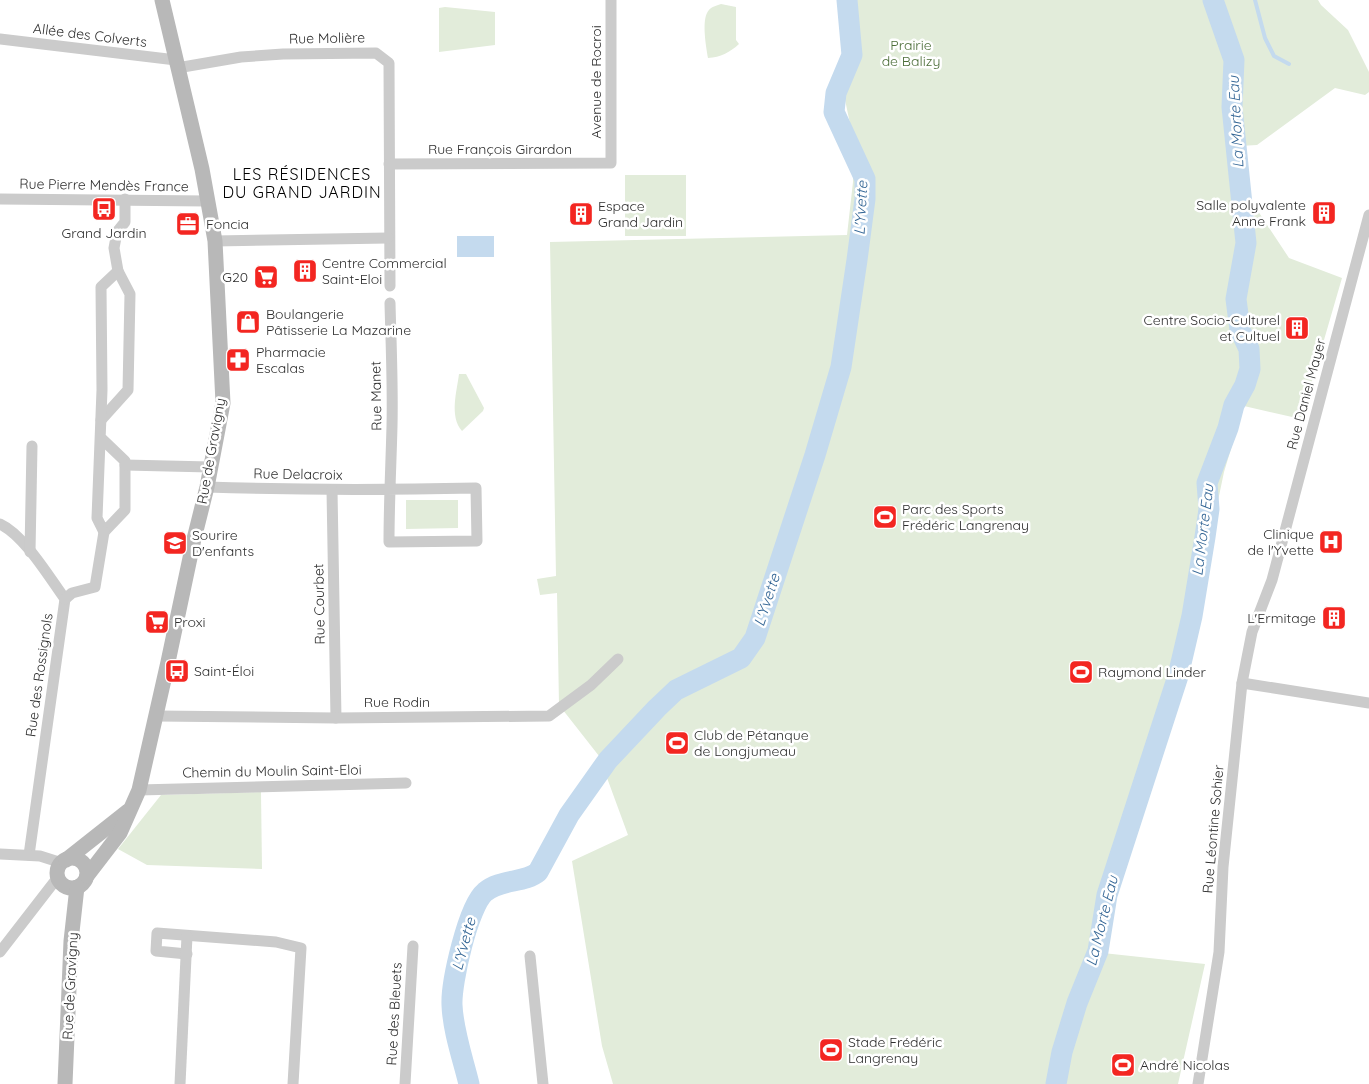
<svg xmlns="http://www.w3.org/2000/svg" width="1369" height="1084" font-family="Quicksand,sans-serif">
<rect width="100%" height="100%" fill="#fff"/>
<g fill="#e2ecda">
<polygon points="855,0 1318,0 1321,5 1348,30 1369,72 1369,92 1365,95 1335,88 1257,145 1239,146 1246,193 1289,258 1342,278 1301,419 1244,406 1224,472 1205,563 1182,679 1110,899 1103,953 1205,964 1178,1084 613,1084 602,1046 572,861 628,835 599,756 559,705 557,593 540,595 537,579 556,576 550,242 847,235 853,182 853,138 843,90 858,58"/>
<path d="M721 4 736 7V40L739 44C729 53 721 57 708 58 706 46 702 23 707 13 710 7 715 6 721 4Z"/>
<polygon points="445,7 495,12 495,45 439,52 439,8"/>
<rect x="625" y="175" width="61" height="61"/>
<path d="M459 374H466L484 408 483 411 462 431C449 416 457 391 459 374Z"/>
<polygon points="406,500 458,500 458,528 406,529"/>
<polygon points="261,792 262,869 147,865 118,849 161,795"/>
</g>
<rect fill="#c4daee" x="457" y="236" width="37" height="21"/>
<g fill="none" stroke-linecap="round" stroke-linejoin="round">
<polyline stroke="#c4daee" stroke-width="4" points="1255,0 1265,38 1274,56 1289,64"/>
<g stroke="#c4daee" stroke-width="21">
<path d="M469 1084C463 1059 453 1031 452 1005 451 983 468 906 485 892 500 879 525 883 538 872L569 815 608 760 657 708 676 690 741 658 755 638 815 455 841 367 857 260 865 199V179L834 112 836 93 852 55 847 0"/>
<polyline points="1056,1084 1062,1052 1077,1003 1098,951 1107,895 1178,676 1192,616 1205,537 1209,509 1207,483 1228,428 1234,405 1245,385 1250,369 1249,349 1240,330 1236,299 1246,243 1232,107 1234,60 1213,0"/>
</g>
<g stroke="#cbcbcb" stroke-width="11">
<polyline points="0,39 176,60"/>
<polyline points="177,68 241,57 283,54 376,53 389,63 390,286"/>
<polyline points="389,164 611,163 611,0"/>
<polyline points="0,199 207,201"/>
<polyline points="215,241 388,238"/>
<polyline points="101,420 128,390 130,294 118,271"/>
<polyline points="101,438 125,461 125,510 104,532 97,518 102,390 101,287 118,271 114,248 117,232 125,222 125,199"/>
<polyline points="125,465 210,467"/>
<path d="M207 487C296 490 386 490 476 488L477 541 389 542C389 504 391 465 392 426 393 385 391 344 390 303"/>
<polyline points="332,490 336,718"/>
<path d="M0 524C24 535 49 577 65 599L29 855"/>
<polyline points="30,552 32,446"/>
<polyline points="65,599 72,593 95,587 104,532"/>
<polyline points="1242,683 1369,703"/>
<polyline points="156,716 336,718 549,716 591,685 618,659"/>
<polyline points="139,790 406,783"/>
<polyline points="0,854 40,856 62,863"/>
<polyline points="0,952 58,877"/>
<polyline points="187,954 156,951 157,933 276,942 301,948 293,1084"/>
<polyline points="530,956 543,1084"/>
<polyline points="180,1084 187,936"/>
<polyline points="405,1084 413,946"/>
<polyline points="1198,1084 1219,952 1223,867 1242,683 1252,632 1272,580 1369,215"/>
</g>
<g stroke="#b8b8b8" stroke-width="15">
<circle cx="72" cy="873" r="15"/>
<polyline points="66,860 128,811"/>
<polyline points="87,876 120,833 139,790 168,662 194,539 207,487 223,403 215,241 202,169 162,0"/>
<polyline points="65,1084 71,941 77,887"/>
</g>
</g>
<defs>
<symbol id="bus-square" viewBox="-11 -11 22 22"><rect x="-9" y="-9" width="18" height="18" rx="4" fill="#f32621" stroke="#fff"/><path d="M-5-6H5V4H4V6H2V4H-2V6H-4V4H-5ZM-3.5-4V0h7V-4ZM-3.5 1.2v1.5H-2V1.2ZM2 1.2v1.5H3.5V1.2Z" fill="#fff"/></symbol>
<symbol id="building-square" viewBox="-11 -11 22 22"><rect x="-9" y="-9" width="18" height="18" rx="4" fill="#f32621" stroke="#fff"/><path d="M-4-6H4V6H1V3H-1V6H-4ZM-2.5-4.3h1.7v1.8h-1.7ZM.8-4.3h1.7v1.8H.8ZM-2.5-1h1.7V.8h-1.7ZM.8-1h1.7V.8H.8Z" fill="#fff"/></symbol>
<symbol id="office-square" viewBox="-11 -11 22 22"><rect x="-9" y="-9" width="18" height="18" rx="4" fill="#f32621" stroke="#fff"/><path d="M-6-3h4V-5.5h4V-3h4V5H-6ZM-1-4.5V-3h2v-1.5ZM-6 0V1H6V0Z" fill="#fff"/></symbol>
<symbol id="supermarket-square" viewBox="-11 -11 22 22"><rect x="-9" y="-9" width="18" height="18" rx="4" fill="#f32621" stroke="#fff"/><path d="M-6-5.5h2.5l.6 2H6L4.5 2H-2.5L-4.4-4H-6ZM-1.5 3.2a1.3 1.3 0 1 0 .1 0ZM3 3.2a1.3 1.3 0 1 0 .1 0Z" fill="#fff"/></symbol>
<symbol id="shop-square" viewBox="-11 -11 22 22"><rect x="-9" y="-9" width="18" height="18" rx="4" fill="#f32621" stroke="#fff"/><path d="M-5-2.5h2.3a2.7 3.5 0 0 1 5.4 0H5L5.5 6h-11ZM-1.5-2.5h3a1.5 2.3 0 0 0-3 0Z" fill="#fff"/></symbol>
<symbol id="pharmacy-square" viewBox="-11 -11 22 22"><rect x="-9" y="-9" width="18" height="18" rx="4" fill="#f32621" stroke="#fff"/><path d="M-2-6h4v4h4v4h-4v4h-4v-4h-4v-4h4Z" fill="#fff"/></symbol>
<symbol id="stadium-square" viewBox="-11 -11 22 22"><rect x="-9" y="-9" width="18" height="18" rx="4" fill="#f32621" stroke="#fff"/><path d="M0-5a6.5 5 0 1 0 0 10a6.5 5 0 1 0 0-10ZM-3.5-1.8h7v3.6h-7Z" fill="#fff"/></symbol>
<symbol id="hospital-square" viewBox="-11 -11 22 22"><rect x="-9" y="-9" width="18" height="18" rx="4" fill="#f32621" stroke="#fff"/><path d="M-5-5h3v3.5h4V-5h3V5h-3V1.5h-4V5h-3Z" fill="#fff"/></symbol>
<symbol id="school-square" viewBox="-11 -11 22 22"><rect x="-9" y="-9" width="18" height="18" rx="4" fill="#f32621" stroke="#fff"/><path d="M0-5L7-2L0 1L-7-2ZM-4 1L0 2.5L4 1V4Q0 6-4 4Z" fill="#fff"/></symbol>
</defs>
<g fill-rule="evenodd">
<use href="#bus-square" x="90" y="195" width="28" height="28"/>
<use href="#building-square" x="1310" y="199" width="28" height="28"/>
<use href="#building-square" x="567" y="200" width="28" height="28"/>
<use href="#office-square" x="174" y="210" width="28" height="28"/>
<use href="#building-square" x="291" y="257" width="28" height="28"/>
<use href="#supermarket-square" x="252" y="263" width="28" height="28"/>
<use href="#shop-square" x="234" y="308" width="28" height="28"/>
<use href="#building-square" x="1283" y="314" width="28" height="28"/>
<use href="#pharmacy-square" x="224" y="346" width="28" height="28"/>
<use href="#stadium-square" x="871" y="503" width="28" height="28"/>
<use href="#hospital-square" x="1317" y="528" width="28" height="28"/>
<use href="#school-square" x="161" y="529" width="28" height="28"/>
<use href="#building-square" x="1320" y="604" width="28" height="28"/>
<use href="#supermarket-square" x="143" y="608" width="28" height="28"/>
<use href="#bus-square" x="163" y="657" width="28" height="28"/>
<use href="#stadium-square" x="1067" y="658" width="28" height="28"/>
<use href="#stadium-square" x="663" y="729" width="28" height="28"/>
<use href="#stadium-square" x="817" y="1036" width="28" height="28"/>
<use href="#stadium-square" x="1109" y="1051" width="28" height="28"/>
</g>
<g text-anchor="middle" stroke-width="5" stroke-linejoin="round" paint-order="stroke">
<g font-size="14" fill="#2e2e2e" stroke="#fff">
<text transform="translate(90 35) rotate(7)" y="5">Allée des Colverts</text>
<text transform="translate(327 38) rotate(-1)" y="5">Rue Molière</text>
<text transform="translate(596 82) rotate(-90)" y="5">Avenue de Rocroi</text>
<text x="500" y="154">Rue François Girardon</text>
<text transform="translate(104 185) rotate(1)" y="5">Rue Pierre Mendès France</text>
<text transform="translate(1306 394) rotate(-75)" y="5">Rue Daniel Mayer</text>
<text transform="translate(376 396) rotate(-91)" y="5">Rue Manet</text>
<text transform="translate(211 451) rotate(-80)" y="5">Rue de Gravigny</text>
<text transform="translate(298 474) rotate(1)" y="5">Rue Delacroix</text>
<text transform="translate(319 604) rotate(-91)" y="5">Rue Courbet</text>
<text transform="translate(39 675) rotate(-82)" y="5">Rue des Rossignols</text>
<text x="397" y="707">Rue Rodin</text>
<text transform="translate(272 771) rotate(-1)" y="5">Chemin du Moulin Saint-Eloi</text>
<text transform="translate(1213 829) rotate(-85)" y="5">Rue Léontine Sohier</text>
<text transform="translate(70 986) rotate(-87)" y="5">Rue de Gravigny</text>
<text transform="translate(394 1014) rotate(-87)" y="5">Rue des Bleuets</text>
</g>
<g font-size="14" fill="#4b6d38" stroke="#fff">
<text x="911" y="50">Prairie<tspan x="911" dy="16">de Balizy</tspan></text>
</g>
<g font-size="14" fill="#2e2e2e" stroke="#fff" text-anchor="start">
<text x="1306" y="210" text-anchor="end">Salle polyvalente<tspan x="1306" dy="16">Anne Frank</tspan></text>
<text x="598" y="211">Espace<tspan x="598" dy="16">Grand Jardin</tspan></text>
<text x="206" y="229">Foncia</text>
<text x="104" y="238" text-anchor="middle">Grand Jardin</text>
<text x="322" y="268">Centre Commercial<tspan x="322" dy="16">Saint-Eloi</tspan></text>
<text x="248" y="282" text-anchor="end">G20</text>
<text x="266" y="319">Boulangerie<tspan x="266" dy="16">Pâtisserie La Mazarine</tspan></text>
<text x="1280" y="325" text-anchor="end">Centre Socio-Culturel<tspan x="1280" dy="16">et Cultuel</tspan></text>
<text x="256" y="357">Pharmacie<tspan x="256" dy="16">Escalas</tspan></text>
<text x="902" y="514">Parc des Sports<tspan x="902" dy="16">Frédéric Langrenay</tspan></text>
<text x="1314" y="539" text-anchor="end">Clinique<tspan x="1314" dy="16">de l'Yvette</tspan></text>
<text x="192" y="540">Sourire<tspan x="192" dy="16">D'enfants</tspan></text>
<text x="1316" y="623" text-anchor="end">L'Ermitage</text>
<text x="174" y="627">Proxi</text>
<text x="194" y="676">Saint-Éloi</text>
<text x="1098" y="677">Raymond Linder</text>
<text x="694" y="740">Club de Pétanque<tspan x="694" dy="16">de Longjumeau</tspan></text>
<text x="848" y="1047">Stade Frédéric<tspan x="848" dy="16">Langrenay</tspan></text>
<text x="1140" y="1070">André Nicolas</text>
</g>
<g font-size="15" font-style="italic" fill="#356796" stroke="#fff">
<text transform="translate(1236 122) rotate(-93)" y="5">La Morte Eau</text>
<text transform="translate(861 208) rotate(-87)" y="5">L'Yvette</text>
<text transform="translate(1203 530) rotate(-83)" y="5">La Morte Eau</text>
<text transform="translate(767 600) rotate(-72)" y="5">L'Yvette</text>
<text transform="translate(1102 921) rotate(-76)" y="5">La Morte Eau</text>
<text transform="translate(464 944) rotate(-75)" y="5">L'Yvette</text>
</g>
<g font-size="16" letter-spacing="1" fill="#000" stroke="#fff">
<text x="302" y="180">LES RÉSIDENCES<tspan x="302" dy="18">DU GRAND JARDIN</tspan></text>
</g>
</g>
</svg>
